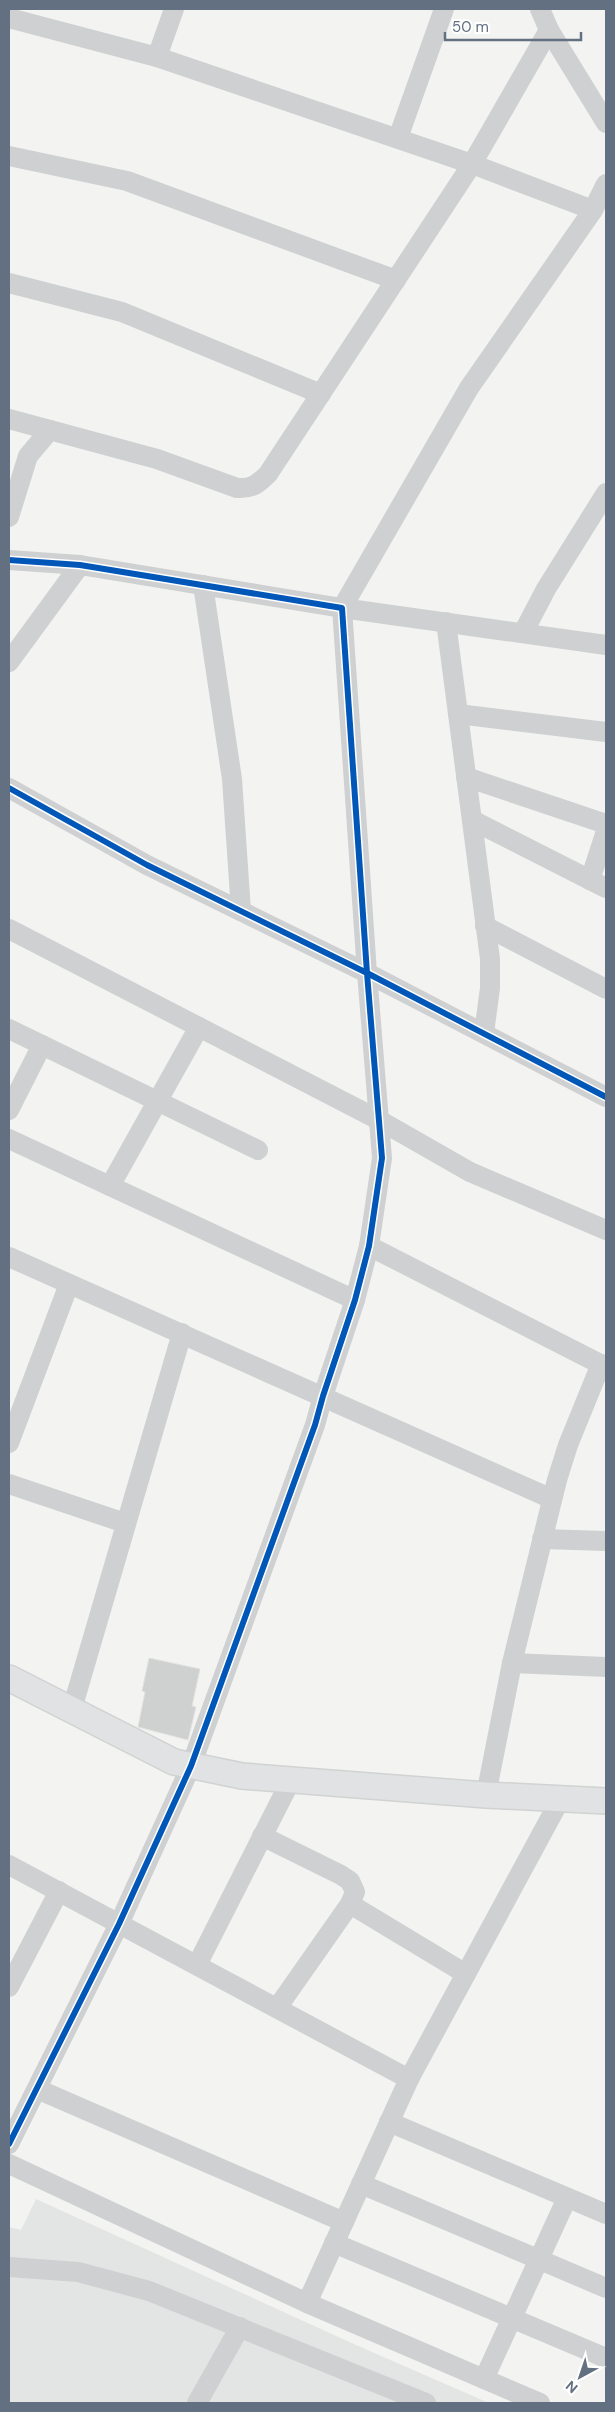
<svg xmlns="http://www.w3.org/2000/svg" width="615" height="2412" font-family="'DM Sans',sans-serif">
<rect width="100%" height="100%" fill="#f3f4f1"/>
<polygon fill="#e3e5e4" points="36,2199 356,2345 489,2403 9,2403 9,2227 21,2230"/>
<polygon fill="#cfd0d0" stroke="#e2e3e1" points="149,1658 200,1669 192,1706 196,1707 188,1740 138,1727 145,1692 142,1691"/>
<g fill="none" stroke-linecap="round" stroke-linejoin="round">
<defs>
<polyline id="major" points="9,1678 174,1762 242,1776 486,1795 606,1801"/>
</defs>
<use href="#major" stroke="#d1d2d2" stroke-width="28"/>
<g stroke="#cfd0d1" stroke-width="20">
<polyline points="174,9 157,57 472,164 593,210"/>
<polyline points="540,9 549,30 606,123"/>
<polyline points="9,18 157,57"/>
<polyline points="398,138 444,9"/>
<polyline points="9,156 127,181 396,280"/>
<polyline points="606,184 593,210 469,388 342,608 606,645"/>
<polyline points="9,283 122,312 321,394"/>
<path d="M9 419 157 459 237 488C252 489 258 484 268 474L472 164 549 30"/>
<polyline points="9,517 28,456 50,430"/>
<polyline points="9,560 80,565 342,608 367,973 606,1097"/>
<polyline points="203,585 232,779 241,911"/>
<polyline points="446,622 490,959 490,988 484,1033"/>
<polyline points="523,633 546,589 606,493"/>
<polyline points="9,662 80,565"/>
<polyline points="458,714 606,732"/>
<polyline points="466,777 606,824"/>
<polyline points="9,788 147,865 367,973 382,1158 369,1246 355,1300 323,1396 315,1425 191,1766 119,1924 9,2144"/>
<polyline points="472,820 606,888"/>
<polyline points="590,880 606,831"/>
<polyline points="485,926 606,989"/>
<polyline points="9,929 379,1120 470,1172 606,1230"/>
<polyline points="9,1029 258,1150"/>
<polyline points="9,1110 42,1045"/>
<polyline points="9,1139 355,1300"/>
<polyline points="110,1186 199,1027"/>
<polyline points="369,1246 606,1367"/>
<polyline points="9,1257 552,1499"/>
<polyline points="9,1443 69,1284"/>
<polyline points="9,1484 125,1523"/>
<polyline points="542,1539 606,1541"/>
<polyline points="512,1663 606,1667"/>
<polyline points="72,1709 182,1333"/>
<polyline points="486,1795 512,1663 557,1480 568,1445 601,1364"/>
<polyline points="262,1836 341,1875 350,1881 355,1892 350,1904 277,2008"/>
<polyline points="9,1865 409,2079"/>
<polyline points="350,1904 466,1974"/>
<polyline points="197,1965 291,1780"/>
<polyline points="9,1987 59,1891"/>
<polyline points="37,2089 344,2222"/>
<polyline points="389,2122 606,2214"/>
<polyline points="9,2164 307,2303 540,2403"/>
<polyline points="361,2184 606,2288"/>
<polyline points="334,2243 606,2358"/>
<polyline points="9,2267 78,2272 149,2291 426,2403"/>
<polyline points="307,2303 409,2079 560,1800"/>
<polyline points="484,2379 567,2198"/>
<polyline points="197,2403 240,2327"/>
</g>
<use href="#major" stroke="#e1e2e3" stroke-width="25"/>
<defs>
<g id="cycleway">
<polyline points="9,560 80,565 342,608 367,973 606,1097"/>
<polyline points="9,788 147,865 367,973 382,1158 369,1246 355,1300 323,1396 315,1425 191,1766 119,1924 9,2144"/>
</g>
</defs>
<use href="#cycleway" stroke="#fff" stroke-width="9"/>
<use href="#cycleway" stroke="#0057b8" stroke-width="6"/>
</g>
<rect width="615" height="2412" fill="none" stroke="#637082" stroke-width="20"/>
<g transform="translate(580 2377) rotate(220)" stroke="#ffffff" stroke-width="4" paint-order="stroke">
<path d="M0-4L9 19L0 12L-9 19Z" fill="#637082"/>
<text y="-8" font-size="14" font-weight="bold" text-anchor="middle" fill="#637082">N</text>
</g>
<path d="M445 32v8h136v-8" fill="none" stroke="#637082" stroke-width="2.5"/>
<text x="452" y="32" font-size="15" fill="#637082" stroke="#ffffff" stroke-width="4" paint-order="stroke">50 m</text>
</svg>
